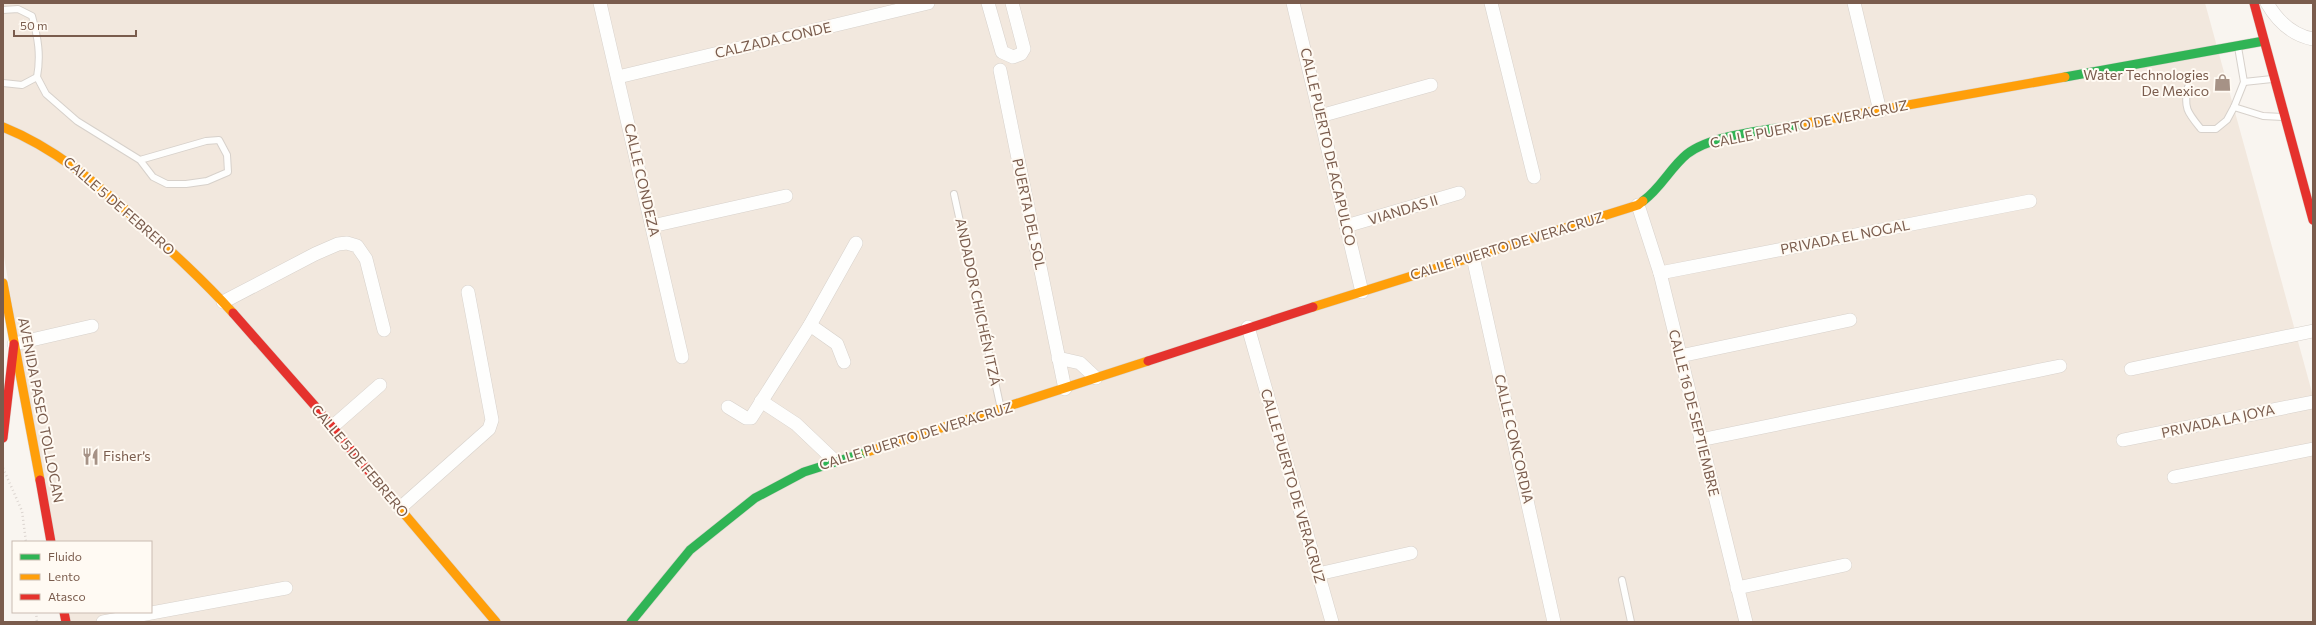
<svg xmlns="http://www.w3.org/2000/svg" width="2316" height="625" font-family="Commissioner,sans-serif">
<rect width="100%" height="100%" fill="#f9f5f0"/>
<polygon fill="#f2e8de" points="3,3 2205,3 2313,396 2313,622 67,622 65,612 151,612 151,542 53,542 3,251"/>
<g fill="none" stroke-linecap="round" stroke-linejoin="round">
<defs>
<g id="lane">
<path d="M3 10 18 9 32 16C38 38 41 55 37 77L22 85 3 83"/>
<polyline points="37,77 46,94 77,121 140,160 153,177 167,184 186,184 207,181 228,172 227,155 219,140 206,141 140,160"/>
<polyline points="2244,82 2272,79"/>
<path d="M2188 87C2183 108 2188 113 2201 129H2216L2227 120 2234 107 2244 82 2238 47"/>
<polyline points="2234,107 2263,116 2283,117"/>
<polyline points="954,194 1001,409"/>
<polyline points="1622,580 1631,622"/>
</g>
<g id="street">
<polyline points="600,3 682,357"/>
<polyline points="988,3 1002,52 1013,57 1021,54 1024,49 1012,3"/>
<polyline points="1293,3 1362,292"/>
<polyline points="1491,3 1534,177"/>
<polyline points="1854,3 1880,111"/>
<path d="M2267 3C2278 22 2292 35 2313 39"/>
<polyline points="1000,70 1065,389"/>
<polyline points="618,77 928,3"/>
<polyline points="1320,116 1431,85"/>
<polyline points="1638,205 1660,273 1746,622"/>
<polyline points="652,226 786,196"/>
<polyline points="1346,226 1459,193"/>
<polyline points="1473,257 1554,622"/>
<polyline points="1660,273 2030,201"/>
<polyline points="223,302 315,254 338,244 347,243 357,246 366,259 384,330"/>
<polyline points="810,325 837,344 844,362"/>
<polyline points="1248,327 1332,622"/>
<polyline points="14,344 92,326"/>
<polyline points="1680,356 1850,320"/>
<polyline points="1058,358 1080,363 1096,378"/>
<polyline points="2131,369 2313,331"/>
<polyline points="761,401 796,424 835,461"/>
<polyline points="728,407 746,418 751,418 810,325 856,243"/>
<polyline points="332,427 380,385"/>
<polyline points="1700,440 2060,366"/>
<polyline points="2123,440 2313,402"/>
<polyline points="2174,477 2313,449"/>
<polyline points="400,508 489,429 492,420 468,292"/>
<polyline points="1318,574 1411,553"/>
<polyline points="1737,588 1845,565"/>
<polyline points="103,622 286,588"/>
</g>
<g id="fast">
<polyline points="2065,77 2264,41"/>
<path d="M1643 201C1661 188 1670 168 1687 154 1714 133 1773 130 1807 123"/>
<polyline points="631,622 690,550 755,498 804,472 867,452"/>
</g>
<g id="slow">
<polyline points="1807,123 2065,77"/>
<path d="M3 127C55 148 96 183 137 220 170 250 203 280 233 313"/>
<polyline points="3,283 40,480"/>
<polyline points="1313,307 1638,205 1643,201"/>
<polyline points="867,452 1148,361"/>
<polyline points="390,497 496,622"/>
</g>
<g id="jam">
<polyline points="2254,3 2313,220"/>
<polyline points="233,313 315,406 390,497"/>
<polyline points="1148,361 1313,307"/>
<polyline points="3,438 14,344"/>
<polyline points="40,480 51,542"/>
<polyline points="64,612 66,622"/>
</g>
</defs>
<use href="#lane" stroke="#d7d1cb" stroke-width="8"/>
<use href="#street" stroke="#d7d1cb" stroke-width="14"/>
<use href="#fast" stroke="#d9d2cb" stroke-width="10"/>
<use href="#slow" stroke="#d9d2cb" stroke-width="10"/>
<use href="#jam" stroke="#d9d2cb" stroke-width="10"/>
<g stroke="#dcd5d0" stroke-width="2.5" stroke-dasharray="1 3" stroke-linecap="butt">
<polyline points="3,468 22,511 26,542"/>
<polyline points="36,612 37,622"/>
</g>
<use href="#lane" stroke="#fefefd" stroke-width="6"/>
<use href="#street" stroke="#fefefd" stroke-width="13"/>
<use href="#fast" stroke="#30b455" stroke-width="9"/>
<use href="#slow" stroke="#ff9f0a" stroke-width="9"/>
<use href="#jam" stroke="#e5322d" stroke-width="9"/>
</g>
<defs>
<symbol id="shop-bare" viewBox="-9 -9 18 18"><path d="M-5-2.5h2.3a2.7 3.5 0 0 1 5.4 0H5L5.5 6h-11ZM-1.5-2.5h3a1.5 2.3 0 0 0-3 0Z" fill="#a69286" stroke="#fffaf3" stroke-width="2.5" paint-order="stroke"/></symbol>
<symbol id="restaurant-bare" viewBox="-9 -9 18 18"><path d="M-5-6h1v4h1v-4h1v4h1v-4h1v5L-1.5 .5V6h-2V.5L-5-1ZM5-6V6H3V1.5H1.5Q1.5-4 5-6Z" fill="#a69286" stroke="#fffaf3" stroke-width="2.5" paint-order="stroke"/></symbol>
</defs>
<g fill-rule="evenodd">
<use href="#shop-bare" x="2210" y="70" width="25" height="25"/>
<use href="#restaurant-bare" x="78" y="444" width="25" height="25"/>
</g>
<g text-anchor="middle" stroke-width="4" stroke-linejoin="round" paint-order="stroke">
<g font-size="14" fill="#7a5c4d" stroke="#fffaf3">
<text transform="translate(773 40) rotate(-13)" y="5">CALZADA CONDE</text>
<text transform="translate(1809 124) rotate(-11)" y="5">CALLE PUERTO DE VERACRUZ</text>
<text transform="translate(1328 147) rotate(77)" y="5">CALLE PUERTO DE ACAPULCO</text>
<text transform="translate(642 180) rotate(77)" y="5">CALLE CONDEZA</text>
<text transform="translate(119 206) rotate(41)" y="5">CALLE 5 DE FEBRERO</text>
<text transform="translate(1403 210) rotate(-17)" y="5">VIANDAS II</text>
<text transform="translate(1029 214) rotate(78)" y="5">PUERTA DEL SOL</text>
<text transform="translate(1845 237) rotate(-11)" y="5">PRIVADA EL NOGAL</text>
<text transform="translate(1507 246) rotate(-17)" y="5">CALLE PUERTO DE VERACRUZ</text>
<text transform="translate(978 302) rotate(78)" y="5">ANDADOR CHICHÉN ITZÁ</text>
<text transform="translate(41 410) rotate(79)" y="5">AVENIDA PASEO TOLLOCAN</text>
<text transform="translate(1694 413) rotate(76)" y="5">CALLE 16 DE SEPTIEMBRE</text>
<text transform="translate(2218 421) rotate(-12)" y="5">PRIVADA LA JOYA</text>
<text transform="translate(916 436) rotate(-17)" y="5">CALLE PUERTO DE VERACRUZ</text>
<text transform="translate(1514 439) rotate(77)" y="5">CALLE CONCORDIA</text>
<text transform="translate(360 461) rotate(50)" y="5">CALLE 5 DE FEBRERO</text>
<text transform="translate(1293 486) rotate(74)" y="5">CALLE PUERTO DE VERACRUZ</text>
</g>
<g font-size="14" fill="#7a5c4d" stroke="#fffaf3" text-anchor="end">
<text x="2209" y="80">Water Technologies<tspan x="2209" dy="16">De Mexico</tspan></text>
<text x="103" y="461" text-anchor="start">Fisher’s</text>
</g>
</g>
<rect width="2316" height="625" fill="none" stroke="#7a5c4d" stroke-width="8"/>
<rect x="12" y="541" width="140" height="72" fill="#fffaf3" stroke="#cabbb1"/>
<rect x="20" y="554" width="20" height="6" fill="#30b455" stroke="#cabbb1"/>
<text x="48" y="561" font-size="12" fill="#7a5c4d">Fluido</text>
<rect x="20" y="574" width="20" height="6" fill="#ff9f0a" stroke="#cabbb1"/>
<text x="48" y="581" font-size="12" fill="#7a5c4d">Lento</text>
<rect x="20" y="594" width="20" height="6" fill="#e5322d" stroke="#cabbb1"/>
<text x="48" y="601" font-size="12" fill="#7a5c4d">Atasco</text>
<path d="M14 30v6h122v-6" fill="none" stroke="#7a5c4d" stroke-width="2"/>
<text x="20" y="30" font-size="12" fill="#7a5c4d" stroke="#fffaf3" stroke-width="3" paint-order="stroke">50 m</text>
</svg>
